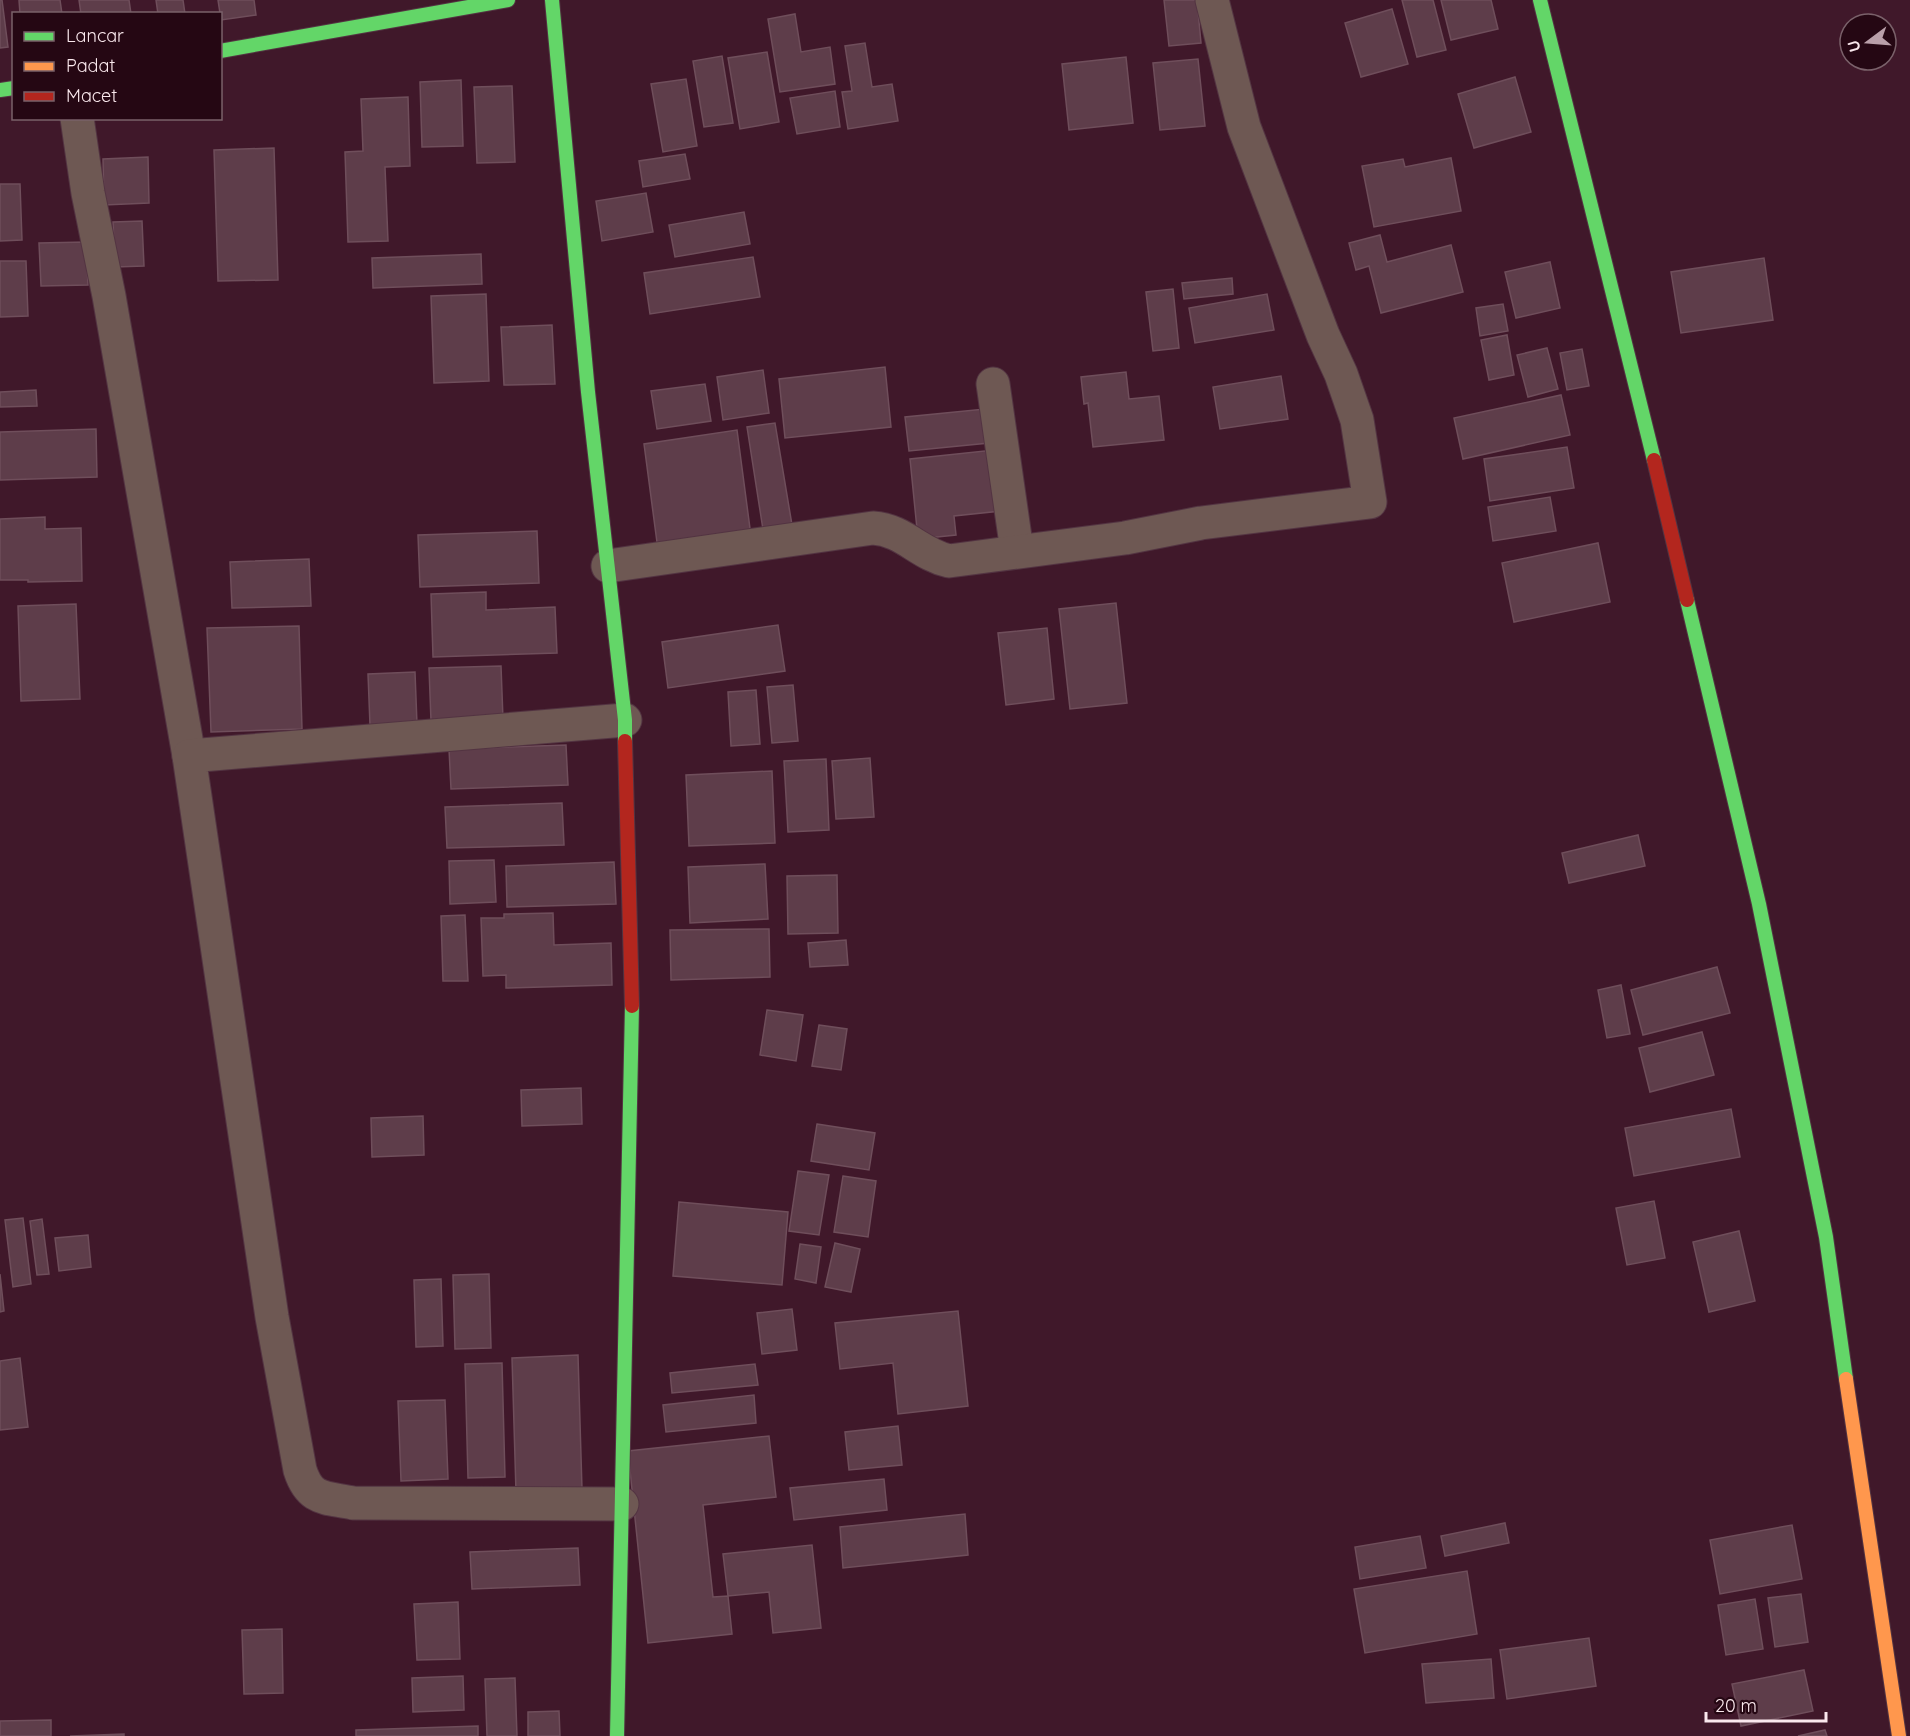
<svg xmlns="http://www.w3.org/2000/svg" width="1910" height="1736" font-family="Quicksand,sans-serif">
<rect width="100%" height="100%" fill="#40182a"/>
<g fill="#5e3d4a" stroke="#6f4e5b" stroke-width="1.5">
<polygon points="0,0 2,0 8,47 0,48"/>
<polygon points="19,0 60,0 62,14 20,14"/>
<polygon points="79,0 129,0 131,14 81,14"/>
<polygon points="156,0 183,0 185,14 158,14"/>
<polygon points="218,0 254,0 256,15 221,20"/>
<polygon points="1164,0 1197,0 1201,43 1169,46"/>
<polygon points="1402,0 1433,0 1446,50 1417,57"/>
<polygon points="1441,0 1491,0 1498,29 1451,40"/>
<polygon points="1392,9 1408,64 1361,77 1345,23"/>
<polygon points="795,14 801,52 830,47 835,84 780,92 768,19"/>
<polygon points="865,43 872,87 892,84 898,121 848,129 842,92 852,91 845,46"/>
<polygon points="767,52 779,122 740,129 728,58"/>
<polygon points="722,56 733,123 704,127 693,61"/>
<polygon points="1126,57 1133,123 1069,130 1062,64"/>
<polygon points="1198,59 1205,126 1160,130 1153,63"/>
<polygon points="1515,77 1531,132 1474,148 1458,94"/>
<polygon points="686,79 697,146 663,152 651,84"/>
<polygon points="461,80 463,146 422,147 420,82"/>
<polygon points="512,86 515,162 477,163 474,87"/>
<polygon points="835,91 840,127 797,134 790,98"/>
<polygon points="408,97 410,166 385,167 388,241 348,242 345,152 363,151 361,99"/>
<polygon points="274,148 278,280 218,281 214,150"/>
<polygon points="685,154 690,179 643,187 639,161"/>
<polygon points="148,157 149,203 104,205 103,159"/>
<polygon points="1451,158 1461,211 1374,227 1362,166 1403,159 1405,167"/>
<polygon points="0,184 20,184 22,240 0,241"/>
<polygon points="646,193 653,232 602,241 596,201"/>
<polygon points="744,212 750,244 675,257 669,225"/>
<polygon points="142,221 144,266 115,267 113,222"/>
<polygon points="1380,235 1387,262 1451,245 1463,292 1381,313 1369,266 1356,270 1349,243"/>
<polygon points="86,242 88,285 41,286 39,243"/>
<polygon points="481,254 482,284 373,288 372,258"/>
<polygon points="753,257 760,297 650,314 644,273"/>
<polygon points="1764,258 1773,320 1681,333 1671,272"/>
<polygon points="0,261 26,261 28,316 0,317"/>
<polygon points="1550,262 1560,308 1516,318 1505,272"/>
<polygon points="1232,278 1233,294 1184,299 1182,283"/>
<polygon points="1173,289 1179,348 1153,351 1146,292"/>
<polygon points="486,294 489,381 434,383 431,296"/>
<polygon points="1267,294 1274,330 1195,343 1189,308"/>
<polygon points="1503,304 1508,331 1480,336 1476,308"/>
<polygon points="552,325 555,384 504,385 501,327"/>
<polygon points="1507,335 1514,375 1489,380 1481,340"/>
<polygon points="1547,348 1558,389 1528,397 1517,355"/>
<polygon points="1582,349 1589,386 1567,390 1560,353"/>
<polygon points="885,367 891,427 785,438 779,379"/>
<polygon points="763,370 769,413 723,420 717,377"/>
<polygon points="1126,372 1129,399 1159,396 1164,440 1093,447 1088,403 1084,404 1081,377"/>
<polygon points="1281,376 1288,419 1220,429 1213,387"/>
<polygon points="705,384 711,421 657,429 651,391"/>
<polygon points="36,390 37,406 0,407 0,392"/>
<polygon points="1561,395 1570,435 1463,459 1454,418"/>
<polygon points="985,409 989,443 909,451 905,417"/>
<polygon points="775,423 793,531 764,536 747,427"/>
<polygon points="96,429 97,477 0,480 0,432"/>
<polygon points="737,430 751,536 658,550 644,444"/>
<polygon points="1567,447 1574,488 1490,501 1484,459"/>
<polygon points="994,450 1001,511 954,516 956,535 918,539 910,459"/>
<polygon points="1550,497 1556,531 1493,541 1488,507"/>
<polygon points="45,517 45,529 81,528 82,581 28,582 28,580 0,580 0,519"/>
<polygon points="537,531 539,583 420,587 418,535"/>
<polygon points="1598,543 1610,602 1514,622 1502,563"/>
<polygon points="309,559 311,606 232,608 230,562"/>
<polygon points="486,592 486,610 555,607 557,653 433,657 431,594"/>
<polygon points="1116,603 1127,703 1070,709 1059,609"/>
<polygon points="76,604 80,699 21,701 18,606"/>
<polygon points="778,625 785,671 668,688 662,642"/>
<polygon points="299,626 302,729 211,732 207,628"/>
<polygon points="1047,628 1054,699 1006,705 998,633"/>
<polygon points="501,666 503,719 431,721 429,668"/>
<polygon points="415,672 417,724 370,725 368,674"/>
<polygon points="793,685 798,741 772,743 767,687"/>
<polygon points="756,690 760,744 731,746 728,692"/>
<polygon points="566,745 568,785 451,789 449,749"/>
<polygon points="870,758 874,817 836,819 832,761"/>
<polygon points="826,759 829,830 788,832 784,761"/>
<polygon points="772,771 775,843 689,846 686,775"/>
<polygon points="562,803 564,845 447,848 445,807"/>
<polygon points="1638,835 1645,866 1569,883 1562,853"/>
<polygon points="494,860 496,902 450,904 449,861"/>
<polygon points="614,862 616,904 507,907 506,866"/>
<polygon points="765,864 768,919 690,923 688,867"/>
<polygon points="837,875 838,933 788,934 787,876"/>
<polygon points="553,913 554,945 611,943 612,985 506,988 506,975 483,976 481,918 504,918 504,914"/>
<polygon points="465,915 468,981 443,981 441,916"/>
<polygon points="769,929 770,977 671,980 670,930"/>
<polygon points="846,940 848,965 810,967 808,943"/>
<polygon points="1717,967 1730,1013 1643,1035 1631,990"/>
<polygon points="1621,985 1630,1034 1607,1038 1598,990"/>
<polygon points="767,1010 803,1015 796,1061 760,1055"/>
<polygon points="819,1025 847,1029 841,1070 812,1066"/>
<polygon points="1702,1032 1714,1075 1650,1092 1639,1048"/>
<polygon points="581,1088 582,1124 522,1126 521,1090"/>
<polygon points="1731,1109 1740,1157 1634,1176 1625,1128"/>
<polygon points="423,1116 424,1155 372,1157 371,1118"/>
<polygon points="817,1124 875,1133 869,1170 811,1161"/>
<polygon points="798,1171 829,1175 819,1235 789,1231"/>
<polygon points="843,1176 876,1181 868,1237 834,1232"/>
<polygon points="1654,1201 1665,1258 1627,1265 1616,1208"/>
<polygon points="679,1202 788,1212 782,1285 673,1276"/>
<polygon points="23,1218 31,1284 13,1287 5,1220"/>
<polygon points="42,1219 49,1274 37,1275 30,1221"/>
<polygon points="1739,1231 1755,1301 1709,1312 1693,1242"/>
<polygon points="88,1235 91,1267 59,1271 55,1238"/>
<polygon points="835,1243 860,1249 851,1292 825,1287"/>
<polygon points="800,1244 821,1247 816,1283 795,1279"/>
<polygon points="0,1274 4,1311 0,1312"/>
<polygon points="489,1274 491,1348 455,1349 453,1275"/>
<polygon points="441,1279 443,1346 416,1347 414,1280"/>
<polygon points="792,1309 797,1350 762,1354 757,1313"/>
<polygon points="958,1311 968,1406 898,1414 893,1363 840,1369 835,1323"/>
<polygon points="578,1355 582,1489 516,1492 512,1358"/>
<polygon points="20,1358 28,1427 0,1430 0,1361"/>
<polygon points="502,1363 505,1477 468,1478 465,1364"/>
<polygon points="755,1364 758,1385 672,1393 670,1373"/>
<polygon points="754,1395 756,1423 666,1432 663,1405"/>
<polygon points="445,1400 448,1479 401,1481 398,1401"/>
<polygon points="898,1426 902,1465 849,1470 845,1432"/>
<polygon points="769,1436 776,1497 703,1505 713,1597 728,1596 732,1634 648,1643 628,1451"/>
<polygon points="884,1479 887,1510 794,1520 790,1488"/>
<polygon points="965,1514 968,1555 843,1568 840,1527"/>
<polygon points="1505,1523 1509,1543 1445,1556 1441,1536"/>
<polygon points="1792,1525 1802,1579 1720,1594 1710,1540"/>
<polygon points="1420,1536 1426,1568 1360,1579 1355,1547"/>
<polygon points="812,1545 821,1628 773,1633 769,1592 728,1596 723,1554"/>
<polygon points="578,1548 580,1585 472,1589 470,1552"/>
<polygon points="1467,1571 1477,1634 1365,1653 1354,1589"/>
<polygon points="1801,1594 1808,1642 1775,1647 1768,1598"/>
<polygon points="1755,1599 1763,1649 1726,1655 1718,1605"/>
<polygon points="458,1602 460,1659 417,1660 414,1604"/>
<polygon points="282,1629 283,1693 244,1694 242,1630"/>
<polygon points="1589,1638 1596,1686 1507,1699 1500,1650"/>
<polygon points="1491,1659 1494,1698 1426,1703 1422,1664"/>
<polygon points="1804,1670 1813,1711 1741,1726 1732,1684"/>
<polygon points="463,1676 464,1710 413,1712 412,1678"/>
<polygon points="515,1678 517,1736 487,1736 485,1679"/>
<polygon points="559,1711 560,1736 528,1736 528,1712"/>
<polygon points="51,1720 51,1736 0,1736 0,1721"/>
<polygon points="478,1726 478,1736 356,1736 356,1730"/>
<polygon points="1825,1730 1827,1736 1798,1736"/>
<polygon points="124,1734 124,1736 70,1736"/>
</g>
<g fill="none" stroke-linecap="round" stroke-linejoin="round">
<defs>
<g id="street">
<polyline points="77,118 88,193 109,296 189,756"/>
<polyline points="993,384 1017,551"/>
<path d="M608 566 873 528C904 530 919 554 949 561L1125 538 1201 523 1370 502 1357 420 1341 374 1323 335 1244 127 1212 0"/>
<path d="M622 1504 353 1503C325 1497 310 1501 300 1470L272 1317 189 756 625 720"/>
</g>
<g id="fast">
<polyline points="552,0 588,392 625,720 625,741"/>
<polyline points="1540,0 1654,460"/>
<polyline points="220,51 508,0"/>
<polyline points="0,90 14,88"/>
<polyline points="1687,600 1759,904 1826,1237 1846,1379"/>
<polyline points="617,1736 632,1006"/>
</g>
<polyline id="slow" points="1846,1379 1899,1736"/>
<g id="jam">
<polyline points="1654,460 1687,600"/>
<polyline points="625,741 632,1006"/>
</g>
</defs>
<use href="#street" stroke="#533442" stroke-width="35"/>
<use href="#fast" stroke="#533442" stroke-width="16"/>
<use href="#slow" stroke="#533442" stroke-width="16"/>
<use href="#jam" stroke="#533442" stroke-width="16"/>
<use href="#street" stroke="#6e5853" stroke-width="33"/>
<use href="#fast" stroke="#63d668" stroke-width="14"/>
<use href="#slow" stroke="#ff974d" stroke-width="14"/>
<use href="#jam" stroke="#b3261e" stroke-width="14"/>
</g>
<rect x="12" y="12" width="210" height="108" fill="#250713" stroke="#7a616a" stroke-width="1.5"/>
<rect x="24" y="32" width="30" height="9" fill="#63d668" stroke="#7a616a" stroke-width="1.5"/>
<text x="66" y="42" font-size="18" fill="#fae8ed">Lancar</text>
<rect x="24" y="62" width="30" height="9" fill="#ff974d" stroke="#7a616a" stroke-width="1.5"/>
<text x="66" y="72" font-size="18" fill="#fae8ed">Padat</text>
<rect x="24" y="92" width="30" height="9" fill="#b3261e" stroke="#7a616a" stroke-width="1.5"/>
<text x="66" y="102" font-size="18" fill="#fae8ed">Macet</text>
<g transform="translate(1868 42) rotate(254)"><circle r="28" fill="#250713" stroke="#7a616a" stroke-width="1.5"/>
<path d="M0-4.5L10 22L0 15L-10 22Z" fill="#b99fa9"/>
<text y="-9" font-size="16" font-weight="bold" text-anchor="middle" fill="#fae8ed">U</text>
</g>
<path d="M1706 1712v9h120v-9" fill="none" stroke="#fae8ed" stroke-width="3"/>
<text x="1715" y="1712" font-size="18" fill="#fae8ed" stroke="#250713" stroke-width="4.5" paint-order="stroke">20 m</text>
</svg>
